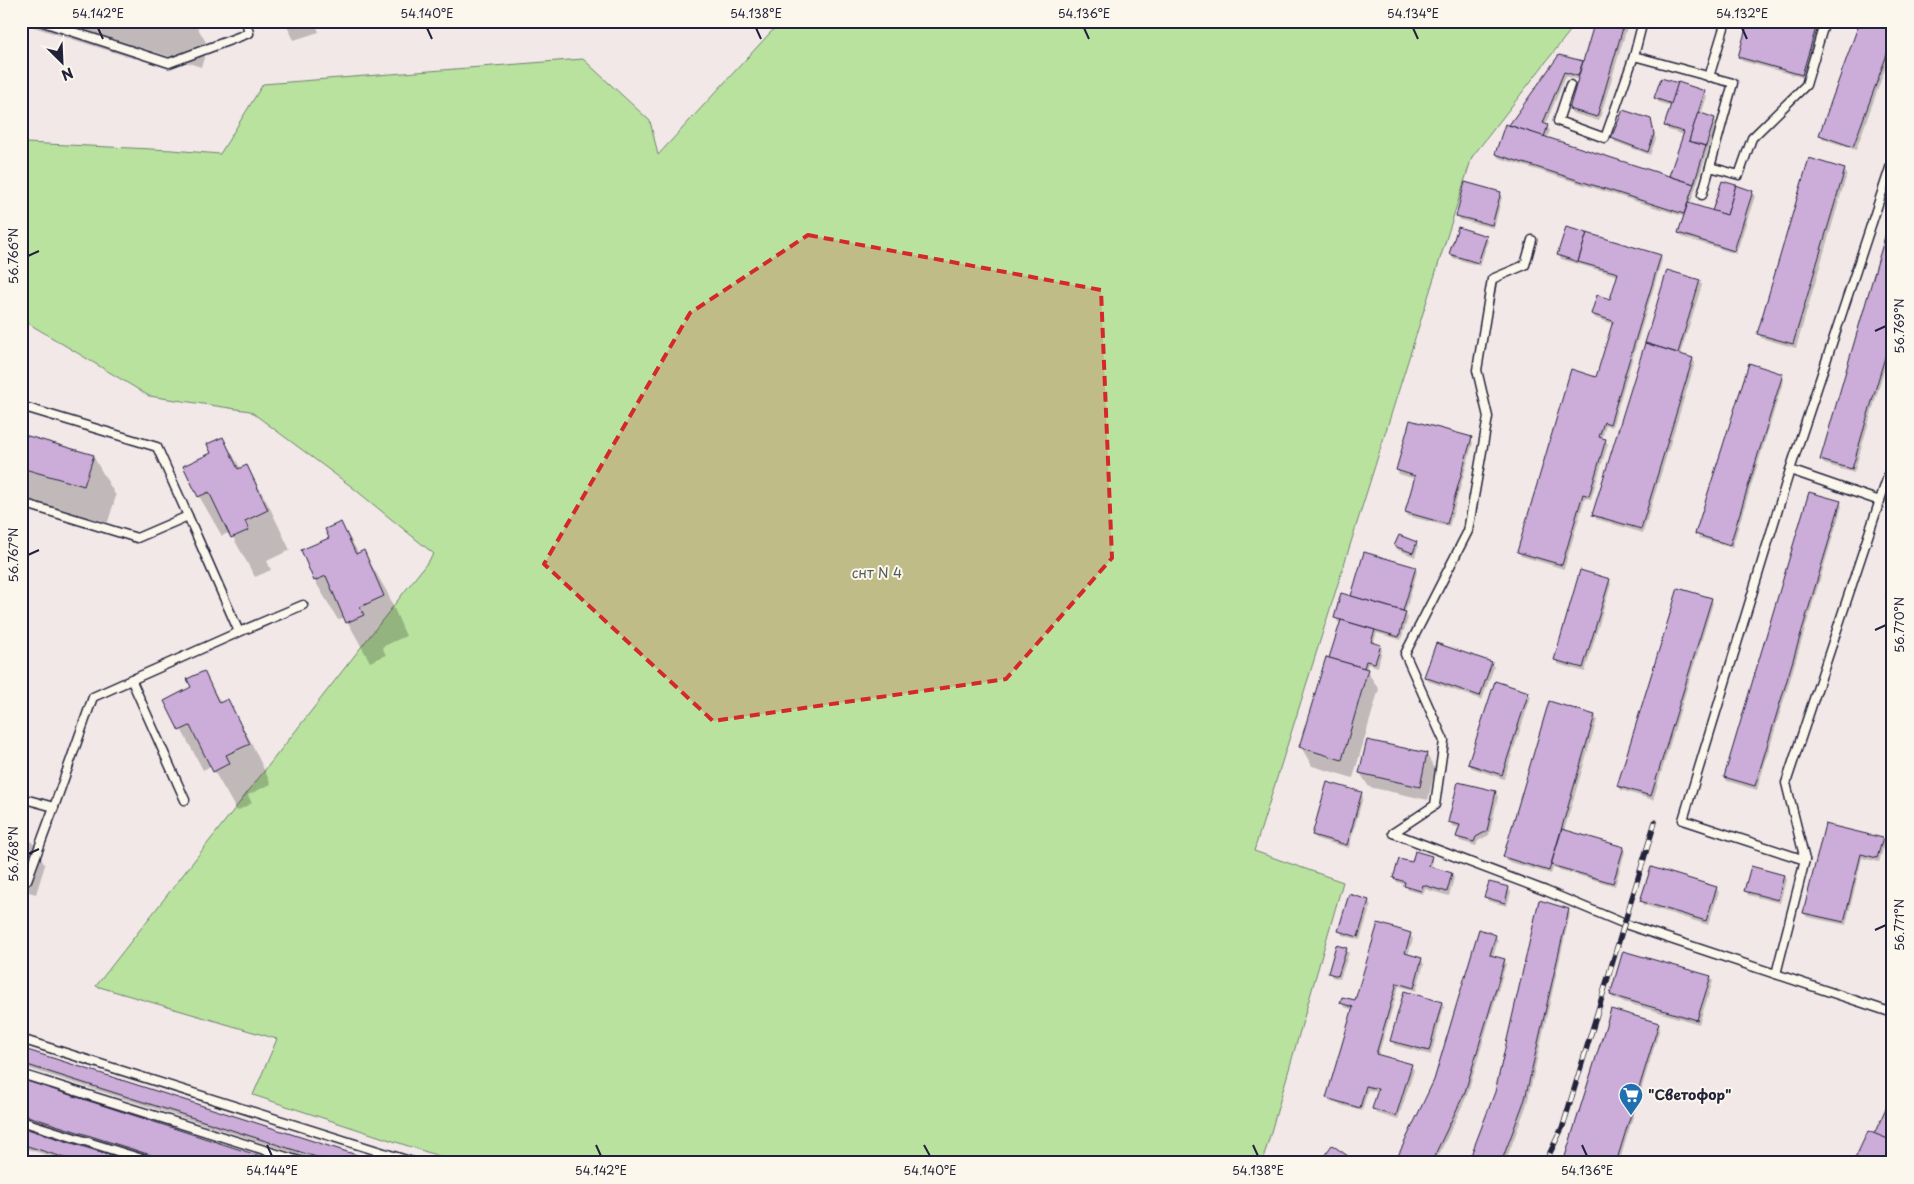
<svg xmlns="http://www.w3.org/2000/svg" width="1914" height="1184" font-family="'Playpen Sans',sans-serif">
<rect width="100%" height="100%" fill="#f2e8e8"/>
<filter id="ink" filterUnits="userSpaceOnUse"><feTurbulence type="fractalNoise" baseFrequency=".02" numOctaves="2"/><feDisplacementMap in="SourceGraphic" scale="10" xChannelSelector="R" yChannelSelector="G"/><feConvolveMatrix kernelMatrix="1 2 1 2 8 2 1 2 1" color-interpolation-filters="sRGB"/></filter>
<g filter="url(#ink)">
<polygon fill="#b9e29f" stroke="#6e826d" points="781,21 1573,21 1570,31 1472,157 1254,851 1343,882 1262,1163 460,1163 253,1095 277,1039 96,986 434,554 352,487 250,411 149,396 21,319 21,148 26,143 172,150 220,154 263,84 583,59 650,121 658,155"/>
<g fill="#0003">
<polygon points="21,21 194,21 208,46 201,67 139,47 135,59 21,23"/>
<polygon points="284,21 315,21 319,32 294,40"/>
<polygon points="1597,21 1629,21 1599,121 1572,113 1570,109 1579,80 1566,76 1545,125 1550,130 1547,139 1670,178 1684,135 1668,130 1666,126 1672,107 1658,102 1656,98 1704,92 1707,96 1701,115 1714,119 1717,123 1690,205 1713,212 1752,192 1755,196 1736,254 1682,237 1680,233 1685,217 1499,158 1496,154 1509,127 1559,56 1584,63"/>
<polygon points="1750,21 1821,21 1804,78 1742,61 1739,56"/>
<polygon points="1893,21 1893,47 1856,150 1823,139 1821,134"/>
<polygon points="1650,120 1656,139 1650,155 1615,142 1613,138"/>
<polygon points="1844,170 1847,174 1796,348 1761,338 1759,333"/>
<polygon points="1500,193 1502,197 1494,228 1460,220 1458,215"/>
<polygon points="1893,214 1893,340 1854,473 1824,464 1821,460"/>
<polygon points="1486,237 1488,241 1480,266 1453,258 1451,254"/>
<polygon points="1559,255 1660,256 1662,260 1612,427 1606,425 1602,439 1605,440 1608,444 1591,499 1585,498 1564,569 1521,556 1518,551 1597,378 1613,324 1595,318 1593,314 1611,300 1618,276 1561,259"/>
<polygon points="1668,272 1699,281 1702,285 1680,355 1693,359 1695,363 1643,533 1596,519 1594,515"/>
<polygon points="1782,375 1784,379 1732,548 1699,538 1697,534"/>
<polygon points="1411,422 1471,439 1473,443 1449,527 1408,516 1406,512 1415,479 1399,474 1397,470"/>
<polygon points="21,435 93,456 116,496 107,525 25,501 21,513"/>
<polygon points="223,438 241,469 247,466 269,506 290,550 267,561 271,570 255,577 230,532 222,536 199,496 213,454"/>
<polygon points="1840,502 1842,506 1757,790 1727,781 1725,777"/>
<polygon points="341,523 359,554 364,552 387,592 406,636 382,647 386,655 370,662 345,617 338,620 315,581 302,551 330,538"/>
<polygon points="1416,543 1418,547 1415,557 1398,550 1396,546"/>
<polygon points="1415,568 1417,572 1405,613 1408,618 1401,640 1377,633 1373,644 1380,646 1382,650 1378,667 1368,664 1366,670 1379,689 1353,778 1312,766 1301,747 1332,660 1341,623 1338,622 1336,618 1352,598"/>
<polygon points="1609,580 1611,584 1585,672 1558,664 1555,660"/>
<polygon points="1711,599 1713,603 1653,800 1621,790 1619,786"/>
<polygon points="1491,663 1494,667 1482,700 1428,681 1425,677"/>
<polygon points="203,673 221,703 227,700 250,740 271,784 248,795 252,803 237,811 211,766 203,770 166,701 193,688"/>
<polygon points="1528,693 1531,697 1504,779 1472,768 1469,764"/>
<polygon points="1595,716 1597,720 1564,831 1623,848 1625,852 1615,886 1553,868 1551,874 1506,861 1504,857"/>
<polygon points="1427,755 1435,769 1428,800 1369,787 1360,773"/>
<polygon points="1496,792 1498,797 1489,835 1478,841 1476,846 1460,841 1458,837 1460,828 1452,826 1450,821"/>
<polygon points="1361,793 1363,797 1349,848 1316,839 1314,835"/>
<polygon points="1826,825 1882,839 1885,843 1879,862 1862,858 1846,925 1807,917 1804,913"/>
<polygon points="21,834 29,837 45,865 36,894 21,890"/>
<polygon points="1431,857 1433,861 1431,868 1452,874 1454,878 1449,896 1425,889 1423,894 1408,890 1406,885 1397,882 1395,878 1413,864"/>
<polygon points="1784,876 1786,880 1780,903 1748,895 1746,891"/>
<polygon points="1508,888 1511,892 1507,906 1488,901 1486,897"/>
<polygon points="1716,888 1719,892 1708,925 1644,905 1642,901"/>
<polygon points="1368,901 1371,905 1360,940 1342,935 1340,931"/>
<polygon points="1568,910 1570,914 1527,1104 1505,1163 1470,1163"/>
<polygon points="1410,934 1413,939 1408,955 1421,959 1424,964 1416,991 1399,986 1378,1056 1411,1066 1414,1070 1398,1120 1376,1113 1374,1109 1378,1092 1368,1090 1362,1111 1330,1102 1327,1098 1354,1010 1344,1007 1342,1003 1356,1002"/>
<polygon points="1495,936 1498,940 1493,957 1504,960 1506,964 1467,1096 1435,1163 1399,1163 1398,1160 1435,1080"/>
<polygon points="1346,949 1349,953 1340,979 1332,977 1329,972"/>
<polygon points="1710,977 1713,981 1699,1024 1613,999 1611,995"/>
<polygon points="1442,1003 1444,1007 1431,1055 1394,1045 1392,1040"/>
<polygon points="1658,1024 1660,1028 1619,1163 1565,1163"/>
<polygon points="21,1050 378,1163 326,1163 21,1066"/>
<polygon points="21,1081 262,1158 264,1163 167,1163 21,1116"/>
<polygon points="1893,1096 1893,1163 1855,1163 1874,1135"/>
<polygon points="21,1128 131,1163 72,1163 21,1147"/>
</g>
<g fill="#ccacd8" stroke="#22223b">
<polygon points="157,21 180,21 178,28"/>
<polygon points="1595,21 1625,21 1597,117 1569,109"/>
<polygon points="1748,21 1818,21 1802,75 1738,57"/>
<polygon points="1860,21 1893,21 1893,38 1853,147 1819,135"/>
<polygon points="1559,55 1583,61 1578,76 1564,72 1543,123 1548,125 1544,137 1509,125"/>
<polygon points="1661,78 1678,83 1672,104 1654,98"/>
<polygon points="1678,82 1705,91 1689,141 1706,146 1694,184 1669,176 1684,132 1664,126"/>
<polygon points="1623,110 1651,119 1654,134 1648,152 1611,138"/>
<polygon points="1698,112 1715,118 1706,146 1689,141"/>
<polygon points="1505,124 1694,184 1684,214 1495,154"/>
<polygon points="1809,158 1845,169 1793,344 1757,334"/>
<polygon points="1722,181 1736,185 1727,215 1712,211"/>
<polygon points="1465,182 1501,192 1492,225 1456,216"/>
<polygon points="1736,185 1753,191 1734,251 1678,233 1688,203 1727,215"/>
<polygon points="1893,209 1893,330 1852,469 1820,460"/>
<polygon points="1458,227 1487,236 1478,263 1449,254"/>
<polygon points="1566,227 1587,233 1578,262 1557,255"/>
<polygon points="1587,233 1661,255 1610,424 1604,422 1599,437 1606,439 1589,496 1583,494 1562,565 1517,552 1571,369 1596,377 1613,321 1591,314 1597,295 1610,299 1618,273 1578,262"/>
<polygon points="1667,270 1700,280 1678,353 1645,343"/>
<polygon points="1645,343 1693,358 1641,529 1592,515"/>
<polygon points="1749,363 1783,374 1730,545 1695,534"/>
<polygon points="1410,420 1472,437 1447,524 1405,512 1415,476 1396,470"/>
<polygon points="21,434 94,455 84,486 21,468"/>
<polygon points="223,437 238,469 247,465 268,510 245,521 249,530 231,538 209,492 198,497 183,466 211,453 207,444"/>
<polygon points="1809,492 1841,501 1755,786 1724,777"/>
<polygon points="341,522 356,554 364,550 384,596 360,607 364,615 346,623 326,576 314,581 301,550 329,538 325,529"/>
<polygon points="1399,535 1417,542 1413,553 1394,546"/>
<polygon points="1364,552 1416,567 1403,611 1351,596"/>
<polygon points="1580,570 1610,579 1583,668 1554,660"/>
<polygon points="1893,575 1893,599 1886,597"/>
<polygon points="1678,588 1712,598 1651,796 1617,786"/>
<polygon points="1341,593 1406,612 1399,637 1334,618"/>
<polygon points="1341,620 1375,630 1371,642 1381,645 1375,663 1366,661 1364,668 1329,658"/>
<polygon points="1436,643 1492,662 1480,696 1424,677"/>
<polygon points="1326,657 1368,669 1342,760 1299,747"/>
<polygon points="204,671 219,703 228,699 250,744 226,755 230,763 213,772 190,726 179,731 164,701 191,687 187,679"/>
<polygon points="1495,681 1529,692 1502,775 1468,764"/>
<polygon points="1549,701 1595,715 1549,871 1503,857"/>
<polygon points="1367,740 1427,753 1420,787 1359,773"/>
<polygon points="1327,782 1362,792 1347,845 1312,835"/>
<polygon points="1458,782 1496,791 1487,831 1476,837 1474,842 1456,837 1460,825 1448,822"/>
<polygon points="1825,824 1883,838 1877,858 1861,854 1844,922 1803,913"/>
<polygon points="1562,829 1624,847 1613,883 1551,865"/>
<polygon points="21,833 30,836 21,864"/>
<polygon points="1415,851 1432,856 1429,866 1452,873 1447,892 1423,885 1421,891 1404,886 1405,882 1393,878 1399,859 1412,862"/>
<polygon points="1751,866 1784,875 1778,900 1744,891"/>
<polygon points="1651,867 1717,887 1706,921 1640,901"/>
<polygon points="1489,882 1509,887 1505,903 1484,897"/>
<polygon points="1349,894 1369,900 1358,937 1338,931"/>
<polygon points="1539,900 1569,909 1525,1099 1501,1163 1468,1163 1495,1092"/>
<polygon points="1378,923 1411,933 1405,953 1422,958 1414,988 1397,983 1376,1054 1412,1064 1396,1116 1372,1109 1378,1089 1366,1086 1360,1108 1326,1098 1353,1007 1340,1003 1342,997 1355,1000"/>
<polygon points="1479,929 1496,935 1490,955 1505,959 1465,1092 1431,1163 1402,1163 1396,1160 1434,1080"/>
<polygon points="1336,945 1347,948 1338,976 1328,973"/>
<polygon points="1623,951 1711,976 1697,1020 1610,995"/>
<polygon points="1404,991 1442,1002 1429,1051 1390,1041"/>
<polygon points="1611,1009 1659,1023 1616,1163 1563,1163"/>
<polygon points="21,1048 382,1163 335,1163 21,1063"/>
<polygon points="21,1079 263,1157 261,1163 176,1163 21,1114"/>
<polygon points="1893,1093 1893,1141 1874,1134"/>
<polygon points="21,1127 135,1163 81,1163 21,1144"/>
<polygon points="1868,1131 1893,1141 1893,1154 1889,1163 1853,1163"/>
<polygon points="1332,1145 1358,1163 1319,1163"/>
</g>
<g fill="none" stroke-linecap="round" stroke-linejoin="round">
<defs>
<g id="service">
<polyline points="40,21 169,63 249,33 246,21"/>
<polyline points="1643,21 1634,56 1733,83 1710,167"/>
<polyline points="1709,77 1726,21"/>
<polyline points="1570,85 1558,121 1605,138 1634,56"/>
<polyline points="1702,195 1710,167 1739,175 1752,138 1806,85 1825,21"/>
<polyline points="21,406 157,447 188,516 137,538 26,504 21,519"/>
<polyline points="1790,470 1880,501"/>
<polyline points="239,632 303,605"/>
<polyline points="131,679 185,800"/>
<polyline points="21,798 54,807 27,880 21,885"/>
<polyline points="54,807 93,697 239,632 188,516"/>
<polyline points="1393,833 1435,805 1444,741 1405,654 1468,531 1488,417 1477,370 1492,279 1525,265 1532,240"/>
<polyline points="1393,833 1546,891 1625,924 1893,1013"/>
<polyline points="1805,860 1683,820 1790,470 1893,159"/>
<polyline points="1776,974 1805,860 1786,783 1893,461"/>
<polyline points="21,1039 416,1163"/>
<polyline points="21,1074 306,1163"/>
<polyline points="21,1121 155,1163"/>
<polyline points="270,1163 273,1153"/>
</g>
</defs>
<use href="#service" stroke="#22223b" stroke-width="11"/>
<use href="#service" stroke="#fbf7ec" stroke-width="8"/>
<defs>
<polyline id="rail" points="1545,1163 1563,1126 1655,822"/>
</defs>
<use href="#rail" stroke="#22223b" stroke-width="5.5"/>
<use href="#rail" stroke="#fbf7ec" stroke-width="4" stroke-dasharray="11" stroke-linecap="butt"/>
</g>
</g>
<path fill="#d62828" fill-opacity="0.2" stroke="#d62828" stroke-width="4" stroke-dasharray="10 6" stroke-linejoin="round" d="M808 235 1101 290 1112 558 1006 679 713 721 544 564 690 313Z"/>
<path fill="none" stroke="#22223b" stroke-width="2" d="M98 28 103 39M427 28 432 39M756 28 761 39M1084 28 1089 39M1413 28 1418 39M1742 28 1747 39M28 256 39 251M1875 331 1886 326M28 555 39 550M1875 630 1886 625M28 854 39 849M1875 930 1886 925M267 1145 272 1156M596 1145 601 1156M924 1145 930 1156M1253 1145 1258 1156M1582 1145 1587 1156"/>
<defs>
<symbol id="supermarket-pin" viewBox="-11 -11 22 30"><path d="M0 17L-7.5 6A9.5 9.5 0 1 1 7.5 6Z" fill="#1f6fb2" stroke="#fbf7ec"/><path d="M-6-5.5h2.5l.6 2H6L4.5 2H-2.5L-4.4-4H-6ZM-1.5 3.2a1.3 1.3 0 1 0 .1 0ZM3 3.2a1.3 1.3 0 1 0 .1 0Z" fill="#fff"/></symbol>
</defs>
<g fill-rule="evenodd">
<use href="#supermarket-pin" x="1617" y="1081" width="28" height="38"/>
</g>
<g text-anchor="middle" stroke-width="4" stroke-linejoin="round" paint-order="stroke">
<g font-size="14" fill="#4f5c59" stroke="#fbf7ec">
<text x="877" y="578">снт N 4</text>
</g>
<g font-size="14" font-weight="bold" fill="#22223b" stroke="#fbf7ec" text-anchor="start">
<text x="1648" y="1100">"Светофор"</text>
</g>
</g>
<rect width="1914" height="1184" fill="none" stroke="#fbf7ec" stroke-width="55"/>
<g transform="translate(62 62) rotate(156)" stroke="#fbf7ec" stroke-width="4" paint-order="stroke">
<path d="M0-4L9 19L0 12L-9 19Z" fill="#22223b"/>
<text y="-8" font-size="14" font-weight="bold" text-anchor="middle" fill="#22223b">N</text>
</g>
<rect x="28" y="28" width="1858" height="1128" fill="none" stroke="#22223b" stroke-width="2"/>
<g font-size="12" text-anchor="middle" fill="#22223b">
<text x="98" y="18">54.142°E</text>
<text x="427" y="18">54.140°E</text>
<text x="756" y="18">54.138°E</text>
<text x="1084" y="18">54.136°E</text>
<text x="1413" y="18">54.134°E</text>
<text x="1742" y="18">54.132°E</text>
<text transform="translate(14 256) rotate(-90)" y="4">56.766°N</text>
<text transform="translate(1900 326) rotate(-90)" y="4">56.769°N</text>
<text transform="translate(14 555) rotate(-90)" y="4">56.767°N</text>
<text transform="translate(1900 625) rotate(-90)" y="4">56.770°N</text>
<text transform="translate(14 854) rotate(-90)" y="4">56.768°N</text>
<text transform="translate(1900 925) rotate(-90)" y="4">56.771°N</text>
<text x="272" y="1175">54.144°E</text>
<text x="601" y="1175">54.142°E</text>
<text x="930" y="1175">54.140°E</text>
<text x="1258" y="1175">54.138°E</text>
<text x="1587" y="1175">54.136°E</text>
</g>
</svg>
